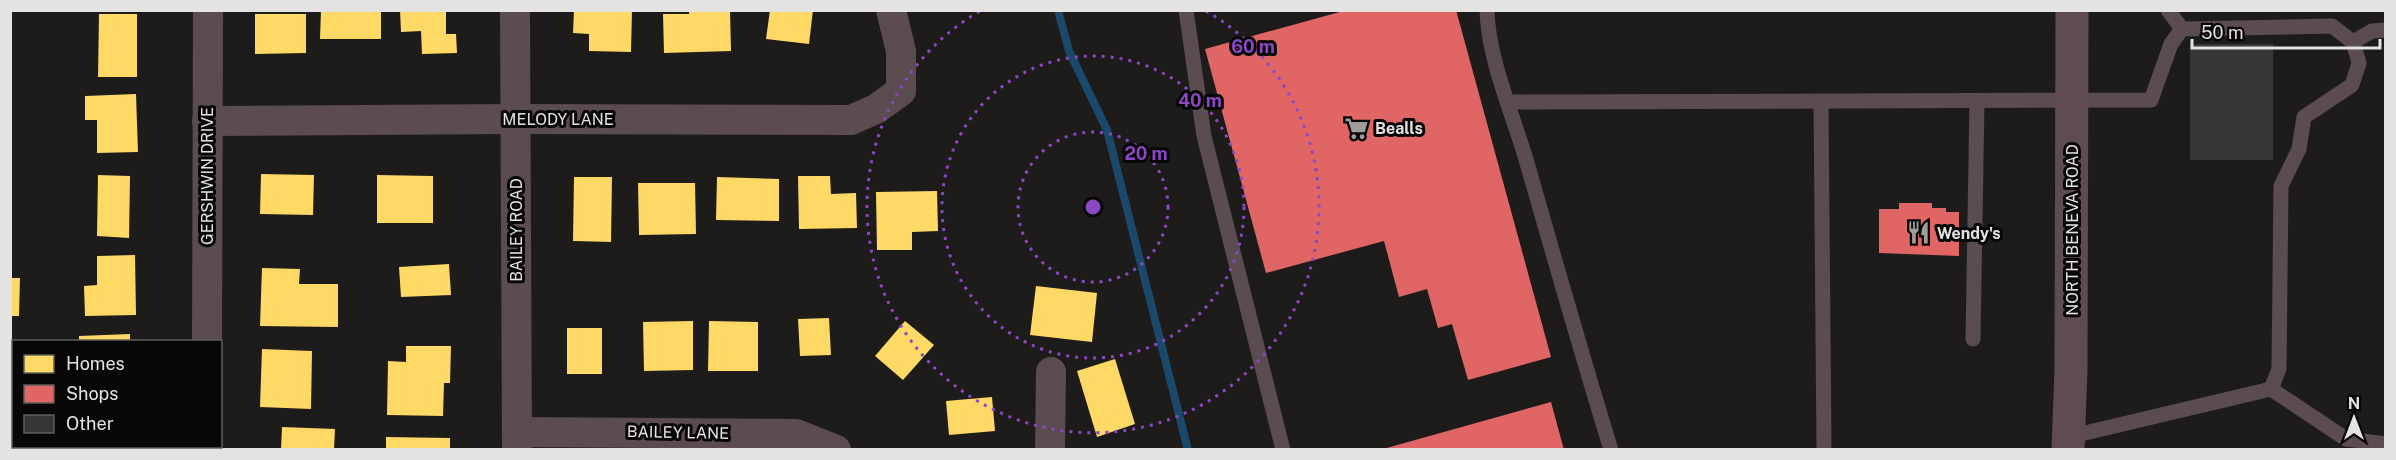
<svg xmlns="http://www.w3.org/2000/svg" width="2396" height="460" font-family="'Public Sans',sans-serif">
<rect width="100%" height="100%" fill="#1d1c1b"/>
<g fill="#ffd966">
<polygon points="321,10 381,10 381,39 320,39"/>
<polygon points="400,10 446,10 446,34 456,34 457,53 422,54 421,31 401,32"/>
<polygon points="574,10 632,10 631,52 589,51 589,34 573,33"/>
<polygon points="689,10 730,10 731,51 664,53 663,14 689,14"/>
<polygon points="770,10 813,10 809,44 766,39"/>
<polygon points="99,14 137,14 137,77 98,77"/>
<polygon points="255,14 306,14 306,53 255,54"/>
<polygon points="136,94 138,152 97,153 97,120 85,120 85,96"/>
<polygon points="261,174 314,175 313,215 260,214"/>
<polygon points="98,175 130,176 129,238 97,236"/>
<polygon points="377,175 433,176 433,223 377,223"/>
<polygon points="798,176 830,176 831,194 856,193 857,228 799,229"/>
<polygon points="574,177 612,177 611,242 573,241"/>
<polygon points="717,177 779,179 779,221 716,220"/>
<polygon points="638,183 695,183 696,234 639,235"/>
<polygon points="937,191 938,231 912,232 912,250 877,250 876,192"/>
<polygon points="135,255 136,315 85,316 84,286 97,285 97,256"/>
<polygon points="449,264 451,295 401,297 399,267"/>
<polygon points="262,268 300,269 299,284 338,284 338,327 260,326"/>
<polygon points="10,278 20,278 19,316 10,316"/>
<polygon points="1036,286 1097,293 1092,342 1030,335"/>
<polygon points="829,318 831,355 800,356 798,319"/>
<polygon points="693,321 693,370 644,371 643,322"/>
<polygon points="709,321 758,322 758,371 708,371"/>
<polygon points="905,321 934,345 903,380 875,356"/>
<rect x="567" y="328" width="35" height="46"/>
<polygon points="130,334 130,342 79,342 79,336"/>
<polygon points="406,346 451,346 450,383 444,383 443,416 387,415 388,361 406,362"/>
<polygon points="262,349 312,351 311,409 260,407"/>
<polygon points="1115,359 1135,424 1097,437 1077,371"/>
<polygon points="992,397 995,431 949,435 946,401"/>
<polygon points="282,427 335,429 334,450 281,450"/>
<polygon points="386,437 450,438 450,450 386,450"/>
<rect x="64" y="446" width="67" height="4"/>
</g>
<g fill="#e06666">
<polygon points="1347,10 1456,10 1551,357 1468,380 1452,324 1438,328 1427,289 1399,297 1384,241 1266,273 1205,49"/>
<polygon points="1899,203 1932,203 1932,208 1946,208 1946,212 1959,212 1959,256 1879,253 1879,209 1899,209"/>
<polygon points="1551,402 1564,450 1383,450 1383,449"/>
</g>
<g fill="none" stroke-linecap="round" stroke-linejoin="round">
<polyline stroke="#1a496b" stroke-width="8" points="1058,10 1069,51 1107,130 1188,450"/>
</g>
<rect fill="#383737" x="2190" y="44" width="83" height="116"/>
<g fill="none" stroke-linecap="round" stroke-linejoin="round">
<g stroke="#5a4c50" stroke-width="15">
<polyline points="1186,10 1204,136 1283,450"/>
<path d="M1487 10C1488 57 1511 110 1525 156 1553 254 1581 352 1611 450"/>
<polyline points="2168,10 2182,29"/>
<polyline points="2353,42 2372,31 2386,30"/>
<polyline points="1821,101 1824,450"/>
<polyline points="1509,102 2151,100 2171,44 2182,29 2332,26 2353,42 2359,63 2352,85 2304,117 2299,149 2281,186 2279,369 2271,389 2068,437"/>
<polyline points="1973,339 1977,101"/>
<polyline points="2271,389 2346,439 2386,444"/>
</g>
<g stroke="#5a4c50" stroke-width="30">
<polyline points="515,10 517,450"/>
<polyline points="207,121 515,119 851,120 876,109 901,91 901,51 891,10"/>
<polyline points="207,342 208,10"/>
<polyline points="517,432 796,434 836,450"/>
<polyline points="206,450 206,446"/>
<polyline points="1050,450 1051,372"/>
</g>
<polyline stroke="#5f4c51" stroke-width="33" points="2068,450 2071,368 2072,10"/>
</g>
<g fill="none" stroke="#8b47c4" stroke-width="3" stroke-dasharray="3 6">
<circle cx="1093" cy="207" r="75"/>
<circle cx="1093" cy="207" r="151"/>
<path d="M1206 11A226 226 0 1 1 980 11"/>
</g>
<defs>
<symbol id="supermarket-bare" viewBox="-9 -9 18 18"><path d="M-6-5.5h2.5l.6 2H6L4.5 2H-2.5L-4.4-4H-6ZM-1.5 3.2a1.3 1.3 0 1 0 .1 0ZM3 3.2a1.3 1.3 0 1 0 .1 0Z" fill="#9e9d9c" stroke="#080706" stroke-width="2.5" paint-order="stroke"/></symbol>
<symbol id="restaurant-bare" viewBox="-9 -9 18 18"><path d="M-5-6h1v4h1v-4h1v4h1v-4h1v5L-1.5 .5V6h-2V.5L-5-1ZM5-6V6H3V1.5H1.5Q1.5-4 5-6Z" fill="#9e9d9c" stroke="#080706" stroke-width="2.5" paint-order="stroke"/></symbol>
</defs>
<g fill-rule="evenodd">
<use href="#supermarket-bare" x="1340" y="112" width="33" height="33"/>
<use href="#restaurant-bare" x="1902" y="216" width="33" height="33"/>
</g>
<g text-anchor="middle" stroke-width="6" stroke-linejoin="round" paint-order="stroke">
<g font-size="16" fill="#e4e3e1" stroke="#080706">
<text x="558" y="125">MELODY LANE</text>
<text transform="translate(207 176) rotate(-90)" y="6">GERSHWIN DRIVE</text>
<text transform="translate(516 230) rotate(-90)" y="6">BAILEY ROAD</text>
<text transform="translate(2072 230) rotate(-90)" y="6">NORTH BENEVA ROAD</text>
<text transform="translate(678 432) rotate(1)" y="6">BAILEY LANE</text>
</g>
<g font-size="16" font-weight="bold" fill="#e4e3e1" stroke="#080706" text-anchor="start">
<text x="1375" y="134">Bealls</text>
<text x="1937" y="239">Wendy's</text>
</g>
</g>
<circle cx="1093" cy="207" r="9" fill="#8b47c4" stroke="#080706" stroke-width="3"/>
<g font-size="18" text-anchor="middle" font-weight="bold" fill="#8b47c4" stroke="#080706" stroke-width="6" stroke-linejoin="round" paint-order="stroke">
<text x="1253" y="53">60 m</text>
<text x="1200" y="107">40 m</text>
<text x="1146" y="160">20 m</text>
</g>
<rect width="2396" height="460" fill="none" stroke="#e4e3e1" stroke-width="24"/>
<rect x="12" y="340" width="210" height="108" fill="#080706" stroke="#605f5e" stroke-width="1.5"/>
<rect x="24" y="355" width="30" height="18" fill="#ffd966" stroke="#605f5e" stroke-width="1.5"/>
<text x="66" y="370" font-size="18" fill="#e4e3e1">Homes</text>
<rect x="24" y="385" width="30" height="18" fill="#e06666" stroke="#605f5e" stroke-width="1.5"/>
<text x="66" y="400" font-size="18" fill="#e4e3e1">Shops</text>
<rect x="24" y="415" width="30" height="18" fill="#383737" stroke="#605f5e" stroke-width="1.5"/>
<text x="66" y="430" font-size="18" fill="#e4e3e1">Other</text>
<g transform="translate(2354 418)" stroke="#080706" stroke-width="4.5" paint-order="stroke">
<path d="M0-4.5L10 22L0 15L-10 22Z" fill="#e4e3e1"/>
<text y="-9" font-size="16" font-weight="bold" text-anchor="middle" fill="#e4e3e1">N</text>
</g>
<path d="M2192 39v9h188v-9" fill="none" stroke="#e4e3e1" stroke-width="3"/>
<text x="2201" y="39" font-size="18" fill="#e4e3e1" stroke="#080706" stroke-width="4.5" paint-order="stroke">50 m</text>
</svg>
